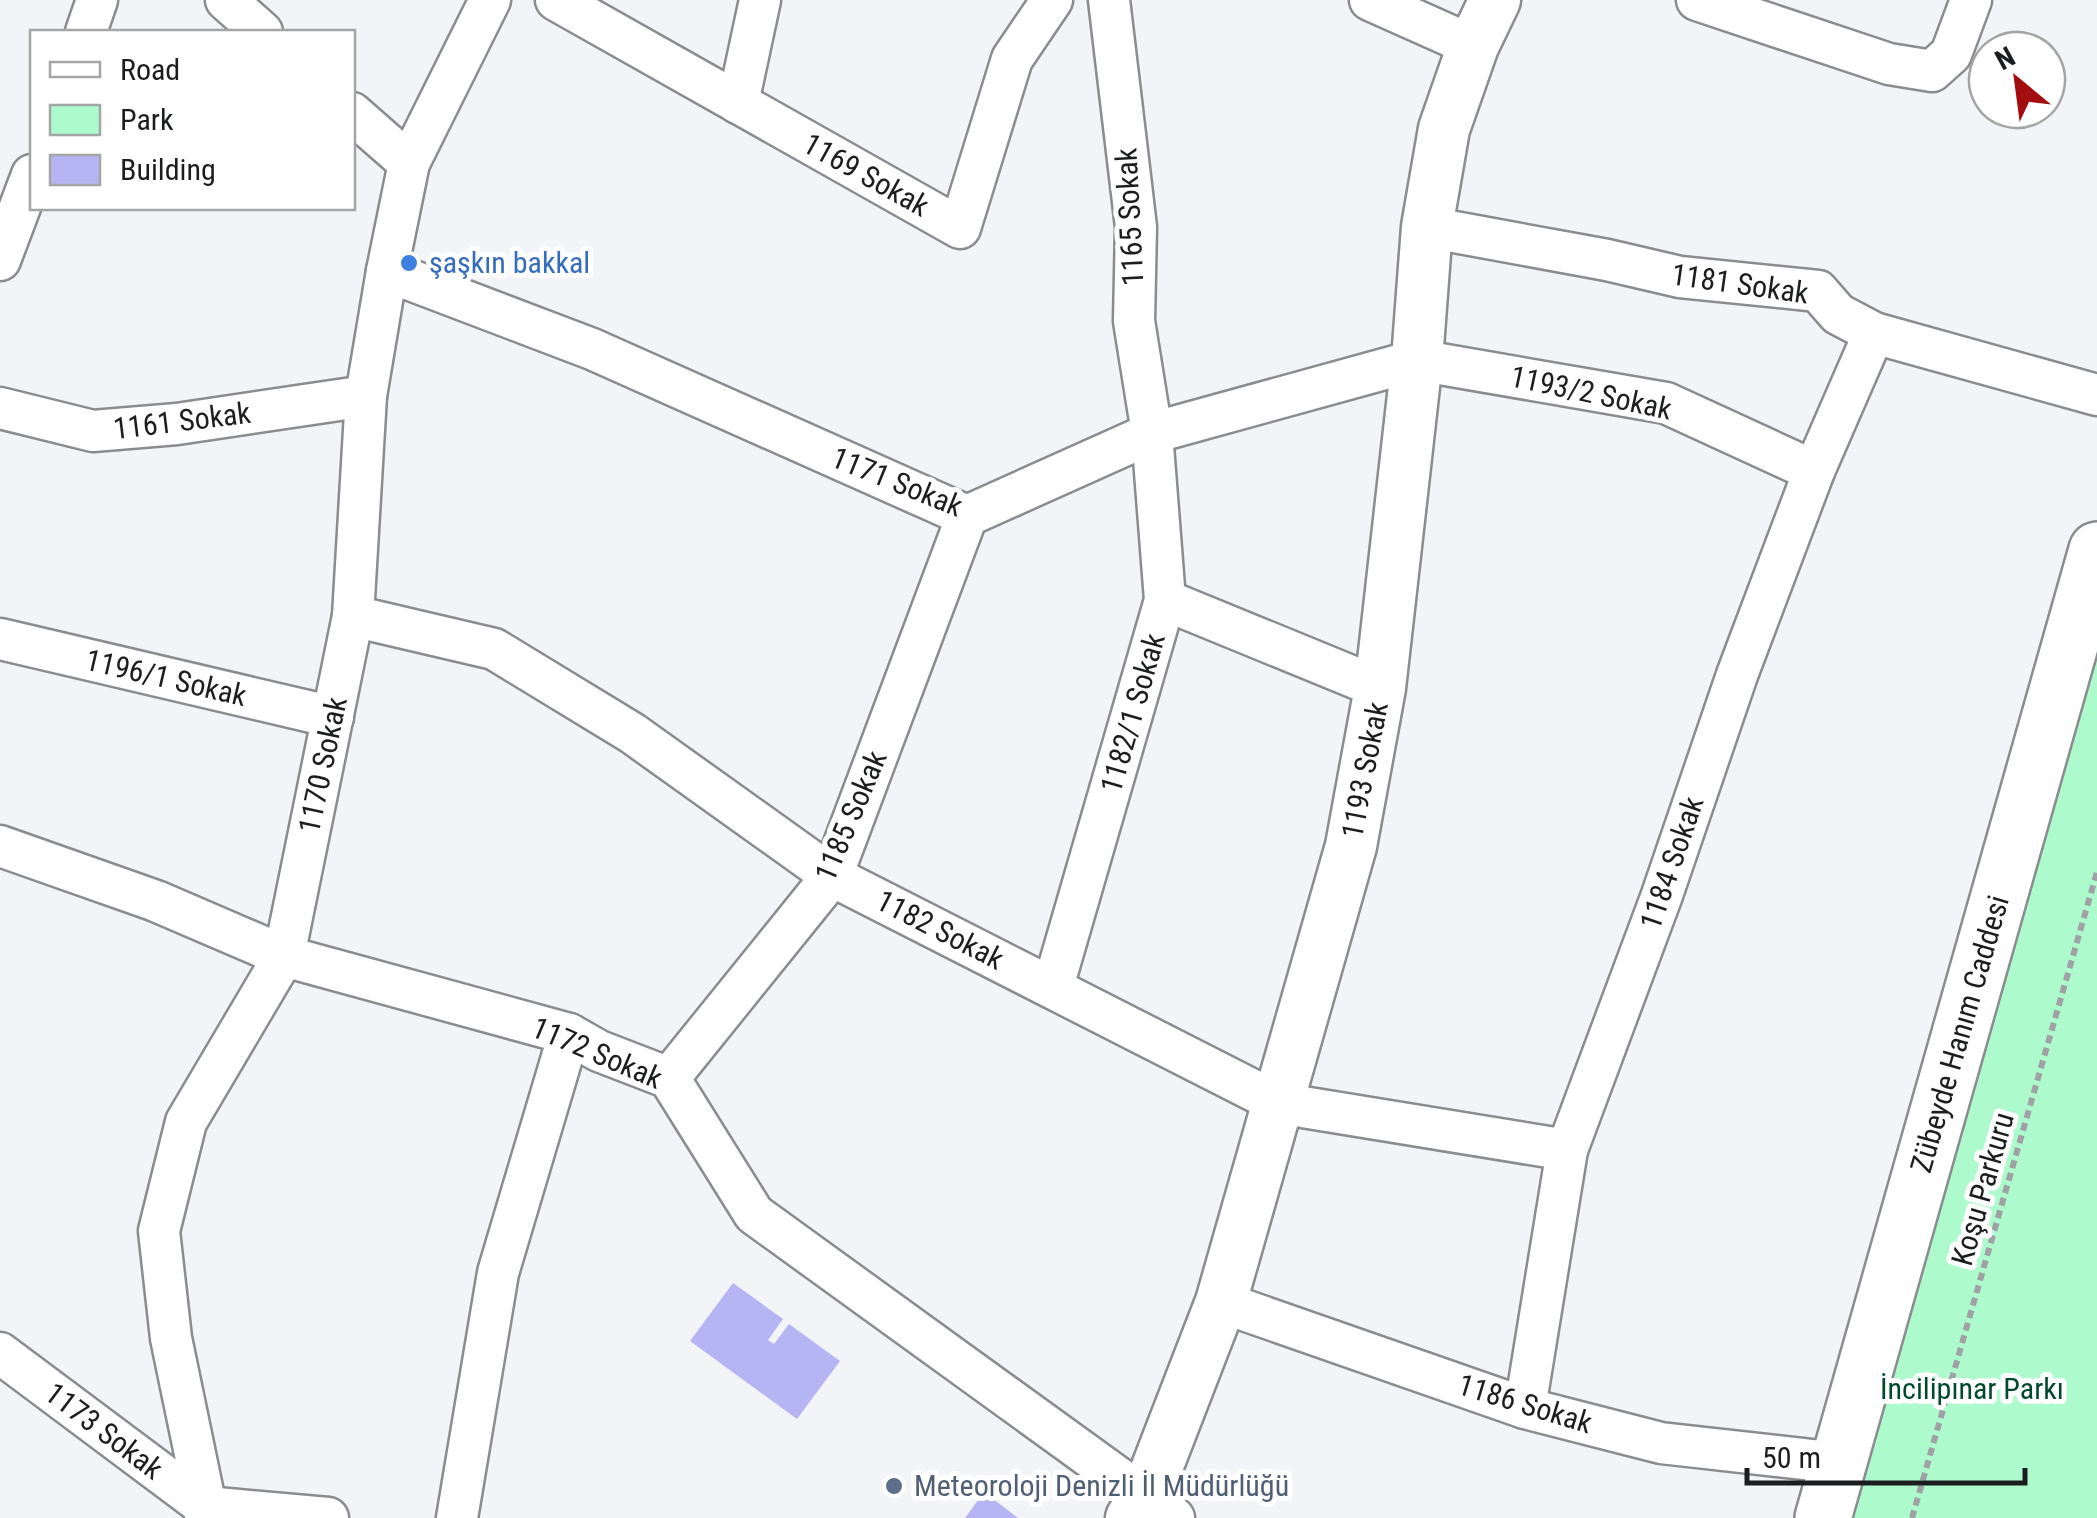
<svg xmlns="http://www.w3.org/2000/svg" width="2097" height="1518" font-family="'Roboto Condensed',sans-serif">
<rect width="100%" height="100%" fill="#f2f4f8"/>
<polygon fill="#adfbcd" points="2097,549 2097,1518 1801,1518"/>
<g fill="#b5b5f3">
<polygon points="733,1283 783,1319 768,1340 774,1344 789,1324 840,1361 797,1419 690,1341"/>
<polygon points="984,1492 1018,1518 965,1518"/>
</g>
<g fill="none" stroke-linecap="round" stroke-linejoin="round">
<defs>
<g id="minor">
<polyline points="226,0 262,32"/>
<polyline points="556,0 960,228 1012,59 1052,0"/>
<polyline points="1370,0 1473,46"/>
<polyline points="1697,0 1889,64 1932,71 1951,54 1971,0"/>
<polyline points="86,32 97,0"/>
<polyline points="738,103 760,0"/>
<polyline points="352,113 409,163"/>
<polyline points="1427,227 1607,260 1680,277 1818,291 1838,314 1874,333 2097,395"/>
<polyline points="0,260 32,175"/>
<polyline points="387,271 592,349 967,516 1152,433 1417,360 1666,403 1814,471"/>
<polyline points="0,408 93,431 177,424 366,396"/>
<polyline points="1165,600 1380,688"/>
<polyline points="353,616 494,649 632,733 832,876 1278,1103 1567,1150"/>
<polyline points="0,639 333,717"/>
<polyline points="0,846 156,901 284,956 569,1034 599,1051 669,1078 754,1214 1174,1518"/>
<polyline points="1053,987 1165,600 1152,433 1134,321 1136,227 1109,0"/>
<polyline points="669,1078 832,876 967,516"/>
<polyline points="1221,1302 1525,1408 1661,1443 1839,1463"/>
<polyline points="0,1353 206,1507 328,1518"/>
<polyline points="1525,1408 1567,1150 1662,895 1737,675 1814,471 1874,333"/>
<polyline points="205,1518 206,1507 171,1338 159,1231 186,1122 284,956 353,616 366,396 387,271 409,163 490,0"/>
<polyline points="457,1518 498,1273 569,1034"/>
</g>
<polyline id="tertiary" points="1131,1518 1146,1496 1221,1302 1351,846 1380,688 1417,360 1427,227 1444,129 1473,46 1495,0"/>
<polyline id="secondary" points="1823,1518 2097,550"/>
</defs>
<use href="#minor" stroke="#8a8c8f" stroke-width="45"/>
<use href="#tertiary" stroke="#8a8c8f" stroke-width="55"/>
<use href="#secondary" stroke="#8a8c8f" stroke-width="60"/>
<polyline stroke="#a0a1a4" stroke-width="6" stroke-dasharray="8 5" stroke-linecap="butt" points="1912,1518 2097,872"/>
<use href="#minor" stroke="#fff" stroke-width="40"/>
<use href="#tertiary" stroke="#fff" stroke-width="50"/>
<use href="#secondary" stroke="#fff" stroke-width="55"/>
</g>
<circle fill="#3f7fe0" stroke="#fff" stroke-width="4" cx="409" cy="263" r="10"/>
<circle fill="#5c6f8a" stroke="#fff" stroke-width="4" cx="894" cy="1486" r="10"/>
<g text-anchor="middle" stroke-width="10" stroke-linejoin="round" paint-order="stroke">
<g font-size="30" fill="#1c1d1e" stroke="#fff">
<text transform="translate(866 175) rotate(29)" y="10">1169 Sokak</text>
<text transform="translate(1130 217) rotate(-93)" y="10">1165 Sokak</text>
<text transform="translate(1740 284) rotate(8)" y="10">1181 Sokak</text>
<text transform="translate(1591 393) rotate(12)" y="10">1193/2 Sokak</text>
<text transform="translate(182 421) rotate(-7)" y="10">1161 Sokak</text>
<text transform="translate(897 482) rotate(22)" y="10">1171 Sokak</text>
<text transform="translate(166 678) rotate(13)" y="10">1196/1 Sokak</text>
<text transform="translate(1133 713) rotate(-74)" y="10">1182/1 Sokak</text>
<text transform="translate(323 765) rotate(-78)" y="10">1170 Sokak</text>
<text transform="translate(1365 770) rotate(-79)" y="10">1193 Sokak</text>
<text transform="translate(851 816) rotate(-67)" y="10">1185 Sokak</text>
<text transform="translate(1672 863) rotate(-71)" y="10">1184 Sokak</text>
<text transform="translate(940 930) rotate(27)" y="10">1182 Sokak</text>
<text transform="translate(1960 1034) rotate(-74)" y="10">Zübeyde Hanım Caddesi</text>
<text transform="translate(597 1053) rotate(23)" y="10">1172 Sokak</text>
<text transform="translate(1983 1189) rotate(-74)" y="10">Koşu Parkuru</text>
<text transform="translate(1525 1404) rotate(17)" y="10">1186 Sokak</text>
<text transform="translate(104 1431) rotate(37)" y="10">1173 Sokak</text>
</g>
<g font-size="30" fill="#366cbe" stroke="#fff" text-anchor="start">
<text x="429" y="273">şaşkın bakkal</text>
</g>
<g font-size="30" fill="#00492b" stroke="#fff">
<text x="1972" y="1399">İncilipınar Parkı</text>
</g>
<g font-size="30" fill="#4e5e75" stroke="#fff" text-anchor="start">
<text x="914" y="1496">Meteoroloji Denizli İl Müdürlüğü</text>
</g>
</g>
<rect x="30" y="30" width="325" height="180" fill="#ffffff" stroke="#a4a5a5" stroke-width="2.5"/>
<rect x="50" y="62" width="50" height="15" fill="#ffffff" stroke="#a4a5a5" stroke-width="2.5"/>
<text x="120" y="80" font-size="30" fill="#1c1d1e">Road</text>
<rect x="50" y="105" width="50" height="30" fill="#adfbcd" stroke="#a4a5a5" stroke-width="2.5"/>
<text x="120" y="130" font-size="30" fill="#1c1d1e">Park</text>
<rect x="50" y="155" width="50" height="30" fill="#b5b5f3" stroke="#a4a5a5" stroke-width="2.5"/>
<text x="120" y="180" font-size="30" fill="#1c1d1e">Building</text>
<g transform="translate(2017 80) rotate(331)"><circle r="48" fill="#ffffff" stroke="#a4a5a5" stroke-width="2.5"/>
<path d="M0-8L18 38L0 25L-18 38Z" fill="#a40d10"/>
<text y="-15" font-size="28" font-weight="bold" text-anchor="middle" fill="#1c1d1e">N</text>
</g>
<path d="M1747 1468v15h278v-15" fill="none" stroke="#1c1d1e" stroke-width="5"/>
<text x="1762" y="1468" font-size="30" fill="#1c1d1e" stroke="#ffffff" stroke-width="8" paint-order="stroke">50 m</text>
</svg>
